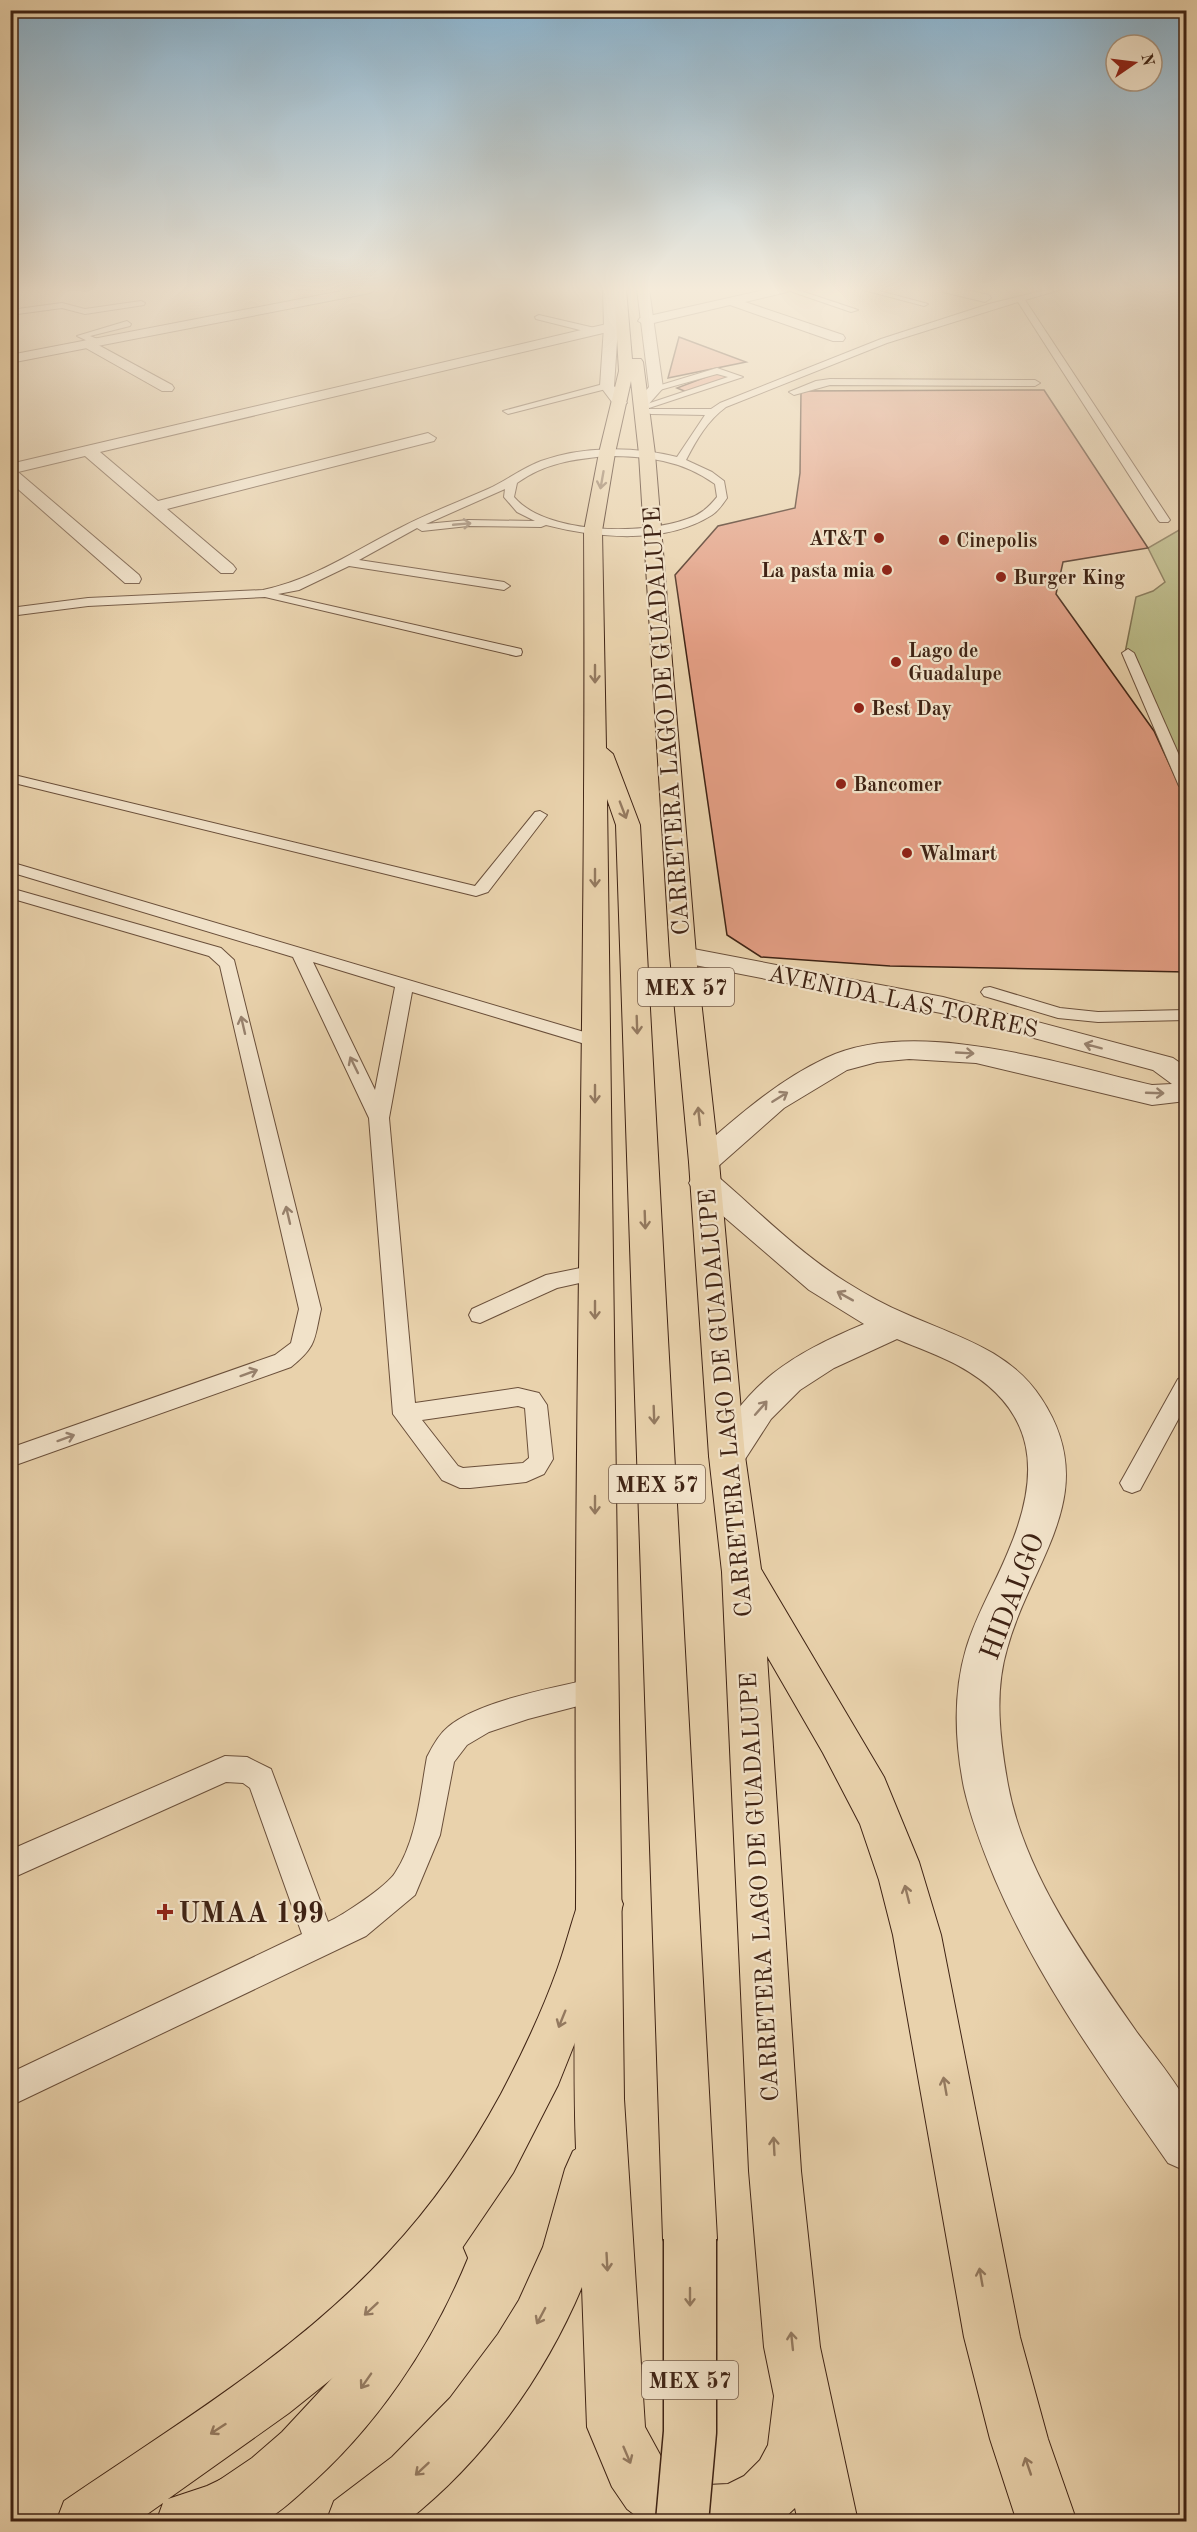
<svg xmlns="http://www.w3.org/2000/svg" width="1197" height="2532" font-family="'Old Standard TT',serif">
<rect width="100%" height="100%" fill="#e9d2ac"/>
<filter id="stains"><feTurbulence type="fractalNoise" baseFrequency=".00333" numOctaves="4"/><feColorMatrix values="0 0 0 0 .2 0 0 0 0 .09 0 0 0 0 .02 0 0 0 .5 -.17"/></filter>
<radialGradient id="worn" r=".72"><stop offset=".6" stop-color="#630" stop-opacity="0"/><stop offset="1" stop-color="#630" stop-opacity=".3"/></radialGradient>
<polygon fill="#babb87" stroke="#7c6f4e" stroke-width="1.5" points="1186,526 1186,782 1125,653 1136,597 1153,591 1165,582 1148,548"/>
<g fill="#e39e84" stroke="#3f2314" stroke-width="1.5">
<polygon points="679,337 746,362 668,378"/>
<polygon points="719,372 731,377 689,393 677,388"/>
<polygon points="1044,390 1148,548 1063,562 1056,594 1154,731 1186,800 1186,972 890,966 761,957 727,935 675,575 718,526 795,508 800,473 801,391"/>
</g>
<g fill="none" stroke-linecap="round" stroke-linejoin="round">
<defs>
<g id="service">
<polygon points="784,289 795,289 858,310 851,312"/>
<polygon points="860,289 872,289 928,304 924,306"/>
<path d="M1050 289H1062L1025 300 1170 520 1168 522H1160L1158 520 1018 302 887 343 726 407C707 421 697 439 686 460L712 472 724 481 727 498C723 504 718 511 712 515 665 545 597 538 546 525L541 527 468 526 422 531 417 528 359 560 504 582 510 586 504 590 349 566 299 590 278 594 521 649 522 652 521 655 516 656 265 597 88 606 10 616V608L88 598 263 590C314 579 354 551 400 528 428 513 459 502 488 489 506 481 522 468 541 461 583 446 634 446 677 457L705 415 651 414 648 413V409H711L720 403 881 339 989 304ZM607 456C646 456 682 460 715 484L717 497C708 508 700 515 687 519 644 535 546 535 514 497L517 483C545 463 574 459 607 456ZM505 489 504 497 517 512 535 521 468 520 426 524Z"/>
<polygon points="141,301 145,303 144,305 85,314 62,308 10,315 10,310 62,303 85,309"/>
<polygon points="539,315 599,329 600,331 596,334 536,319 535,317"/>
<polygon points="127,321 131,324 130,326 90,336 100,340 100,344 94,344 77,336"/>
<polygon points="717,368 743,377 646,409 638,407 728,377 717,374 656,391 651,388"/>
<polygon points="830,379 1035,380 1040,383 1035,386 830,385 794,395 789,392 816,381"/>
<polygon points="607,383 612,386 610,388 508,414 503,411"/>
<polygon points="1128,649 1134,653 1186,771 1186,790 1179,786 1122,653"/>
<polygon points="10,774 475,886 535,812 540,811 547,815 488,892 476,896 10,782"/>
<path d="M10 862 601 1037 604 1041 601 1045 595 1047 412 992 389 1118 415 1403 518 1388 539 1393 547 1405 553 1459 544 1474 526 1482 470 1488H460L442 1480 393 1414 369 1118 293 957 10 872ZM313 962 395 987 375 1090ZM518 1406 525 1408 529 1458 523 1463 463 1468 458 1466 422 1420Z"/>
<path d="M10 888 221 948 234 960 321 1309C314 1340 317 1346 291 1367L10 1467V1448L275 1355 291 1343 299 1309 220 966 209 956 10 898Z"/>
<polygon points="990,987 1060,1008 1098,1012 1186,1010 1186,1020 1098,1022 1058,1018 984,996 981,992 984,988"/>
<polygon points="595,1265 602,1268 606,1273 602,1278 557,1288 480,1323 472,1321 469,1315 472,1309 546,1275"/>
<polygon points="1186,1376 1186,1405 1140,1490 1132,1493 1124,1490 1120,1483 1124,1476 1178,1379"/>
<path d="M596 1678 605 1681 609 1690 605 1699 528 1719 489 1732 467 1745 454 1762 440 1835 415 1895 366 1936 10 2106V2073L302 1934 250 1788 243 1783 226 1782 10 1879V1850L225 1756 247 1757 271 1769 328 1922C342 1916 387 1886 395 1873 417 1840 420 1795 427 1757 432 1747 439 1734 448 1727 478 1701 556 1687 596 1678Z"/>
</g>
<g id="minor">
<polygon points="768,289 789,289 787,292 745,302 843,335 845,338 843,341 833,341 730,305 645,325 638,321 640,318"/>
<polygon points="941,289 961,289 989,295 991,298 985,302 943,292"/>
<polygon points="611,323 618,327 616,330 100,452 158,501 428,433 436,438 434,441 167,509 233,565 236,569 233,573 221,573 85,456 18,472 139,575 141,579 139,583 125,583 10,482 10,464"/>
<polygon points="89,340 172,385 174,388 172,391 162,391 84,347 82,344 84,341"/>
<path d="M683 947 943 997 1173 1058 1186 1067V1101L1152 1105 976 1063 909 1059 877 1062 847 1070 784 1108 715 1169 705 1172 716 1175C758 1211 799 1253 846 1282 865 1294 885 1305 906 1314 955 1336 1010 1350 1041 1398 1104 1493 1031 1560 1007 1649 994 1693 1000 1740 1008 1785 1024 1873 1086 1959 1136 2031 1146 2045 1183 2090 1186 2103 1189 2113 1187 2159 1186 2171L1168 2163C1105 2072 1039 1982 995 1879 983 1850 971 1819 964 1788 955 1743 953 1693 966 1649 976 1615 995 1584 1008 1552 1041 1475 1039 1410 959 1366 939 1355 918 1348 897 1339L834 1368 800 1390 771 1419 740 1467 727 1471 714 1467 709 1456C746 1382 790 1355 864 1324L809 1290 694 1191 689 1183 694 1175 704 1172 693 1169 689 1162 693 1155C735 1119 775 1082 826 1058 915 1016 1060 1064 1152 1085L1172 1084 1153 1070 941 1013 674 961 670 955 674 949Z"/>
</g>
<g id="tertiary">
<polygon points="352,289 376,289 370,293 10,363 10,355"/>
<polygon points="603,289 615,289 618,327 614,386 627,403 620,407 615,406 600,386 604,327"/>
<polygon points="637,289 649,289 663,388 647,406 642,407 635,403 649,387"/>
</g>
<g id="primary">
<path d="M614 289H626L632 359H641L643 362 655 454 696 955 719 1162 745 1456 761 1569 884 1777 919 1862 941 1935 1020 2337 1048 2439 1077 2522H1017L990 2439 964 2337 893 1935 879 1880 860 1824 823 1753 767 1656 801 2171 820 2347 858 2522H798L795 2508 780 2522H644L627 2509 612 2487 587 2427 582 2287C544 2377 484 2461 406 2522H326L334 2501 392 2457 450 2398 498 2334 519 2300 543 2247 565 2169 573 2151 576 2149C572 2049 577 1949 576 1848 573 1409 587 970 584 531L599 453 619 371ZM631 381 639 454 670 955 689 1162 709 1456 722 1572 749 2171 764 2347 774 2396 768 2445 760 2460 744 2476 728 2484 707 2485 687 2481 663 2460 645 2427 624 2099 607 799 616 825 663 2239 671 2258 690 2266 709 2258 717 2239 640 825 613 754 606 748 602 531 615 453Z"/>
<path d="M440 2231 459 2239 467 2258C431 2346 375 2429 303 2491 292 2501 277 2515 263 2521 254 2525 229 2522 218 2522L210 2502 218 2481 252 2458 282 2432 336 2374 382 2309 421 2239Z"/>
</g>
<path id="motorway" d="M600 1881 616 1888 623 1904 608 1960 558 2085 513 2173 458 2254 426 2292 359 2357 289 2413 168 2499 207 2486 253 2464 274 2472 282 2493 274 2514 260 2522H156L163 2503 136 2522H56L64 2501C175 2425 296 2353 388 2253 433 2205 470 2151 501 2094 522 2054 542 2012 557 1970 567 1943 573 1914 584 1888Z"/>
</defs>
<use href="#service" stroke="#6a4f3a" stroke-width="2"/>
<use href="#minor" stroke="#6a4f3a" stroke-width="2"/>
<use href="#tertiary" stroke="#6a4f3a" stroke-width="2"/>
<use href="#primary" stroke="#3f2314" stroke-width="2"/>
<use href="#motorway" stroke="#3f2314" stroke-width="2"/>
<use href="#service" fill="#f1e2c9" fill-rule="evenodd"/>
<use href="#minor" fill="#f1e2c9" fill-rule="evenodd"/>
<use href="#tertiary" fill="#f1e2c9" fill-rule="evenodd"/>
<use href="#primary" fill="#e9d2ac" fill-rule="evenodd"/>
<use href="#motorway" fill="#e9d2ac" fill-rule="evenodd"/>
<defs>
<polyline id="primary-bridge" points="682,2522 690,2432 690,2239"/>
</defs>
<use href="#primary-bridge" stroke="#3f2314" stroke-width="55" stroke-linecap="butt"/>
<use href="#primary-bridge" stroke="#e9d2ac" stroke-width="52"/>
</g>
<defs><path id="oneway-shaft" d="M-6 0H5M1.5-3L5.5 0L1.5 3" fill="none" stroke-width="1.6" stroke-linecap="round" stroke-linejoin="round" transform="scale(1.5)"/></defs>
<g stroke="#947a60">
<use href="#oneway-shaft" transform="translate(602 480) rotate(100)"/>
<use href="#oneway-shaft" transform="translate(595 674) rotate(90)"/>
<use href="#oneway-shaft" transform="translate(623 810) rotate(69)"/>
<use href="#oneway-shaft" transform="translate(595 878) rotate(90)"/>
<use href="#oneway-shaft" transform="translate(637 1025) rotate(88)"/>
<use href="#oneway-shaft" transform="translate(595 1094) rotate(90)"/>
<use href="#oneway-shaft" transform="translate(699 1116) rotate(-96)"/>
<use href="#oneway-shaft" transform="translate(645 1220) rotate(88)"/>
<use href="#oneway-shaft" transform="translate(595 1310) rotate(90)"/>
<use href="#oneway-shaft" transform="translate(654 1415) rotate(88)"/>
<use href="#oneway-shaft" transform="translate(595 1505) rotate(90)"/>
<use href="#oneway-shaft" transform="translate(907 1894) rotate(-104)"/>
<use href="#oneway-shaft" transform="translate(562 2019) rotate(112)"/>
<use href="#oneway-shaft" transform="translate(945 2086) rotate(-100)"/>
<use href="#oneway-shaft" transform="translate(774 2146) rotate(-93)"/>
<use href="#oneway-shaft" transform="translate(607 2262) rotate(87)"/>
<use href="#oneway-shaft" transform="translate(981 2277) rotate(-100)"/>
<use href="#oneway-shaft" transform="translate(690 2297) rotate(90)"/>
<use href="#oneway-shaft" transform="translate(371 2309) rotate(137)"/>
<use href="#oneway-shaft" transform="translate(541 2316) rotate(118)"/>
<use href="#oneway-shaft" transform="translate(792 2341) rotate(-96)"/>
<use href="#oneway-shaft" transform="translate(366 2381) rotate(125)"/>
<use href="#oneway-shaft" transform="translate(218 2429) rotate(147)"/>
<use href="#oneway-shaft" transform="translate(627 2455) rotate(67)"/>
<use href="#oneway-shaft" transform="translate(1028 2466) rotate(-109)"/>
<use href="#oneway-shaft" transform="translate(422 2469) rotate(137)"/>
</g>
<g stroke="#98826e">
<use href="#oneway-shaft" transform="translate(462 524) rotate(-5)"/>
<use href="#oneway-shaft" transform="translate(243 1025) rotate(-103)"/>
<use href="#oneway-shaft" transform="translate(1093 1046) rotate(-165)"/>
<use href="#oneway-shaft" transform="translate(965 1053) rotate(3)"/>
<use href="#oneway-shaft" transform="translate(354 1065) rotate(-116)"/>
<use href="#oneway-shaft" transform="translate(1155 1093) rotate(2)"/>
<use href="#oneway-shaft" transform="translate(780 1097) rotate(-32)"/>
<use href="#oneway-shaft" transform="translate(288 1215) rotate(-103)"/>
<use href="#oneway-shaft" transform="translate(845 1296) rotate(-151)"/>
<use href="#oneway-shaft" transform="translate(249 1373) rotate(-20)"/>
<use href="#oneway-shaft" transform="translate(761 1408) rotate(-49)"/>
<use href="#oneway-shaft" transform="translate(66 1438) rotate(-20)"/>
</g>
<linearGradient id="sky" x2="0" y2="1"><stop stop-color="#89b5d3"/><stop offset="0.45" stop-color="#f5ebda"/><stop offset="1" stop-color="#f5ebda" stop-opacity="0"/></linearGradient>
<rect width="1197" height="643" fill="url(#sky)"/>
<g fill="#8f2418" stroke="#f1e2c9" stroke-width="2">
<circle cx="879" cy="538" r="6"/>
<circle cx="944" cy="540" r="6"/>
<circle cx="887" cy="570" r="6"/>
<circle cx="1001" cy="577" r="6"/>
<circle cx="896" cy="662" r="6"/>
<circle cx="859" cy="708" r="6"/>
<circle cx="841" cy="784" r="6"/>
<circle cx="907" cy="853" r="6"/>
<path d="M162 1903h6v6h6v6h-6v6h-6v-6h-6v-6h6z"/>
</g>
<g text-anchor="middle" stroke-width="4.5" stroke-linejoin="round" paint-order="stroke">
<g font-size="20" font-weight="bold" fill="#3f2314" stroke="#f1e2c9" text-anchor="start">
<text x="867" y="545" text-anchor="end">AT&amp;T</text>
<text x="956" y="547">Cinepolis</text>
<text x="875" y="577" text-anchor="end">La pasta mia</text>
<text x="1013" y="584">Burger King</text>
<text x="908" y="657">Lago de<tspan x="908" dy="23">Guadalupe</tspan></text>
<text x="871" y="715">Best Day</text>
<text x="853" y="791">Bancomer</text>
<text x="919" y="860">Walmart</text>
</g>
<g fill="#f1e2c9" stroke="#745c4a" stroke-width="1.5">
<rect x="638" y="968" width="96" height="38" rx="4.5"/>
<rect x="609" y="1465" width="96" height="38" rx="4.5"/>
<rect x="642" y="2361" width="96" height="38" rx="4.5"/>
</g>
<g font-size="22" font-weight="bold" fill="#3f2314">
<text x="686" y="995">MEX 57</text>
<text x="657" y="1492">MEX 57</text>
<text x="690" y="2388">MEX 57</text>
</g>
<g font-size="24" fill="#3f2314" stroke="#f1e2c9">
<text transform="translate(666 721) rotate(-94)" y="8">CARRETERA LAGO DE GUADALUPE</text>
<text transform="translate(903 1001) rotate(12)" y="8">AVENIDA LAS TORRES</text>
<text transform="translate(725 1403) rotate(-95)" y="8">CARRETERA LAGO DE GUADALUPE</text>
<text transform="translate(759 1887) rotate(-93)" y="8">CARRETERA LAGO DE GUADALUPE</text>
</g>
<g font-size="28" fill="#3f2314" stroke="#f1e2c9">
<text transform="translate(1011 1596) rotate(-69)" y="10">HIDALGO</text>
</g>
<g font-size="28" font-weight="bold" fill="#3f2314" stroke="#f1e2c9" text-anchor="start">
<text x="178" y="1922">UMAA 199</text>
</g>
</g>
<rect width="1197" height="2532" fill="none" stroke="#e9d2ac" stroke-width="36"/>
<rect x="12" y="12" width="1173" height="2508" fill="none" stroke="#3f2314" stroke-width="3"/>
<rect x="18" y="18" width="1161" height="2496" fill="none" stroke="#3f2314" stroke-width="1.5"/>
<g transform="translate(1134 63) rotate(76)"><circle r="28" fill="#f1e2c9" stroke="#aa9681" stroke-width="1.5"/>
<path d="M0-4.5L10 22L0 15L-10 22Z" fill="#8f2418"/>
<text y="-9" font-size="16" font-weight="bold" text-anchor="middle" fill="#3f2314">N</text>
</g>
<rect width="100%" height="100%" filter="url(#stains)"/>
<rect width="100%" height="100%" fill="url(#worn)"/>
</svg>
